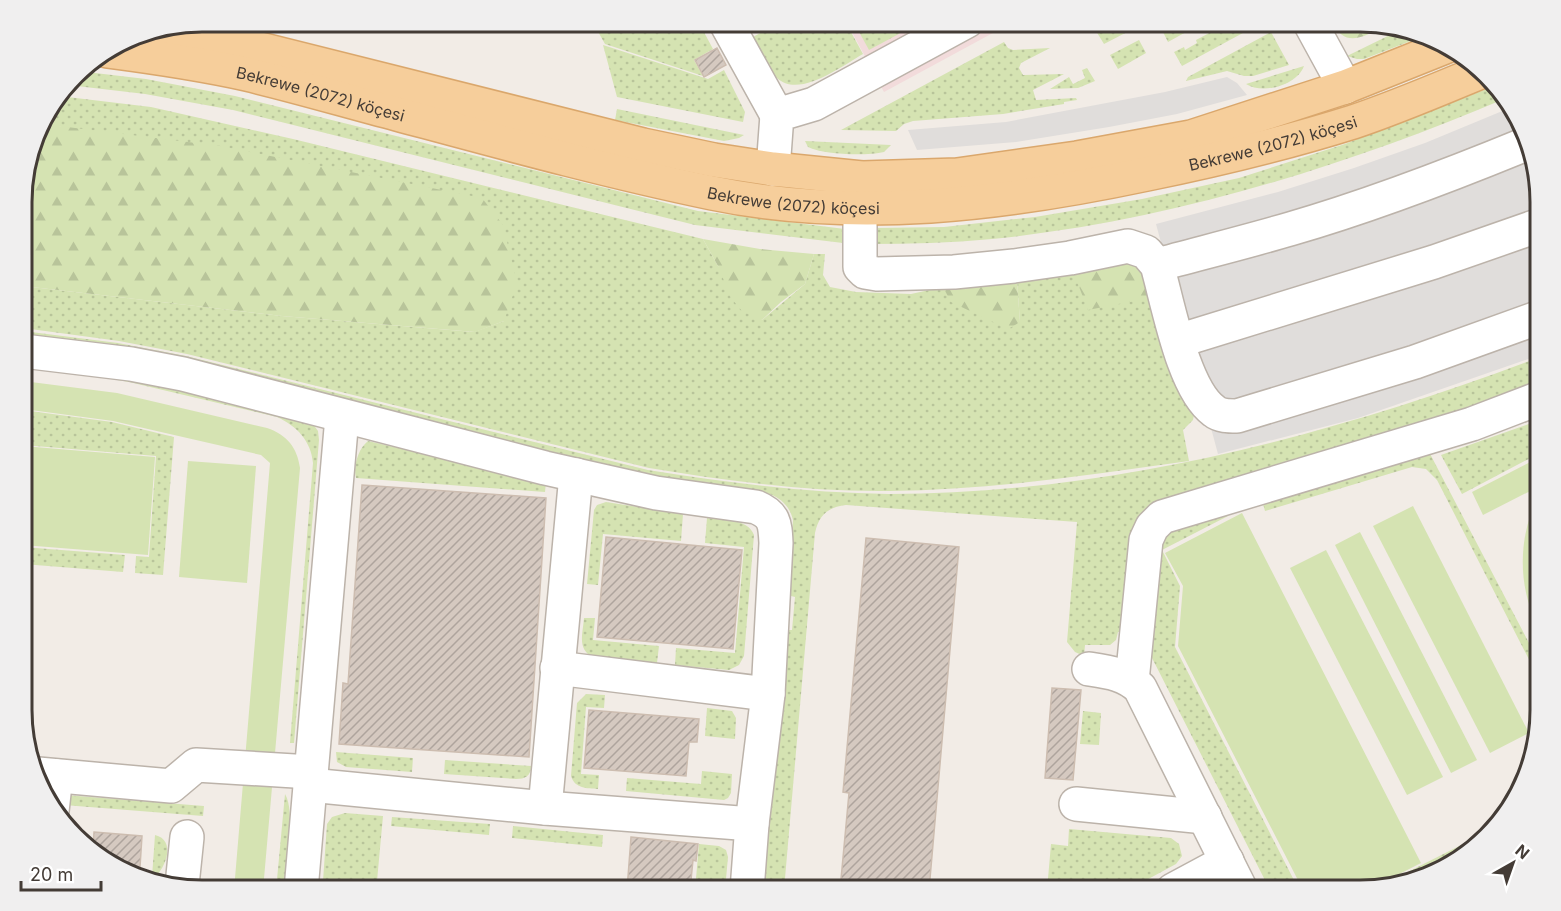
<svg xmlns="http://www.w3.org/2000/svg" width="1561" height="911" font-family="Inter,sans-serif">
<defs>
<pattern id="grass-dots" width="8" height="8" patternUnits="userSpaceOnUse" patternTransform="scale(1.5)"><rect width="8" height="8" fill="#d5e3b2"/><path d="M2 2h.1M6 6h.1" fill="none" stroke="#b8c49a" stroke-width="1.8" stroke-linecap="round"/></pattern>
<pattern id="forest-firs" width="22" height="20" patternUnits="userSpaceOnUse" patternTransform="scale(1.5)"><rect width="22" height="20" fill="#d5e3b2"/><path d="M5 1l3.5 6h-7zM16 11l3.5 6h-7z" fill="#b8c49a"/></pattern>
<pattern id="building-hatch" width="6" height="6" patternUnits="userSpaceOnUse" patternTransform="scale(1.5)"><rect width="6" height="6" fill="#d5c9c0"/><path d="M-1 1l2-2M0 6l6-6M5 7l2-2" fill="none" stroke="#aea49d"/></pattern>
</defs>
<rect width="100%" height="100%" fill="#f2ece6"/>
<polygon fill="#f2dbdb" points="846,21 1015,21 884,92"/>
<g fill="url(#grass-dots)">
<polygon points="592,21 698,21 713,49 694,60 703,76 605,44"/>
<path d="M782 21H845L863 54C842 66 799 99 777 78 767 67 760 50 753 37Z"/>
<polygon points="853,21 923,21 869,50"/>
<polygon points="1114,21 1129,21 1133,29 1104,44 1096,31"/>
<polygon points="1179,21 1206,21 1168,42 1161,28 1170,22 1172,25"/>
<polygon points="1232,21 1265,21 1182,66 1174,52 1184,47 1185,50 1197,43 1196,40"/>
<polygon points="1398,31 1421,37 1364,59 1357,59 1347,56"/>
<polygon points="1271,32 1289,65 1253,76 1244,76 1227,71 1186,81 1188,77"/>
<polygon points="1139,40 1146,53 1118,69 1110,55"/>
<polygon points="1004,42 1008,48 1013,50 1050,48 1021,63 1019,68 1023,75 1064,74 1033,90 1036,100 1076,98 1077,100 1064,102 1064,104 1003,114 913,121 904,124 896,131 841,130"/>
<polygon points="603,45 708,79 724,70 745,112 743,122 617,97"/>
<path d="M1304 66C1297 85 1263 95 1246 84Z"/>
<polygon points="1087,68 1095,81 1078,88 1050,89 1069,77 1073,84 1085,78 1082,70"/>
<polygon points="78,71 146,79 235,96 698,211 845,229 843,243 695,225 233,110 145,94 68,85"/>
<path d="M1492 87 1504 99C1344 167 1165 222 992 239 951 243 910 244 869 244L875 228 944 227 1035 217 1142 199 1239 178 1345 144Z"/>
<path d="M59 96 151 107 293 139 703 239 718 266 762 320 805 284 814 254H825L823 275 830 287 856 292 911 294 943 287 1020 322 1017 281 1073 271 1154 297 1196 405 1193 420 1183 430 1189 461C1090 475 990 490 889 491 809 492 728 481 649 468L187 354 119 341 23 328V286L282 316 474 332 504 321 59 126H38Z"/>
<polygon points="617,109 744,135 739,138 724,141 615,120"/>
<path d="M805 141 891 145 884 152C866 156 824 155 808 147Z"/>
<path d="M23 331 118 343 186 356 648 470C728 483 809 493 889 494 1109 494 1335 435 1540 357V384L1511 396 1171 501 1126 632H1118L1116 640 1110 645H1085L1084 656 1075 652 1067 642 1077 522 846 505C828 507 819 515 815 533L784 890H762L784 630H792L795 597 787 595 793 520C790 507 782 499 770 494L647 475 23 337Z"/>
<path d="M82 370 183 390 313 424 318 431 319 440 294 743H290L313 463C311 441 297 426 277 417L129 382 82 374Z"/>
<polygon points="23,410 112,422 174,437 163,575 135,573 136,556 149,557 156,456 23,445"/>
<polygon points="1540,420 1540,453 1462,494 1441,455"/>
<path d="M368 441 546 482 545 492 356 478C353 466 358 449 368 441Z"/>
<polygon points="1428,450 1540,664 1540,681 1437,480 1426,469 1412,467 1265,511 1262,500"/>
<polygon points="606,502 683,514 681,541 603,534 598,585 587,584 594,510 597,505"/>
<polygon points="1226,511 1228,516 1162,550 1180,586 1175,647 1299,890 1270,890 1151,656 1162,533"/>
<path d="M707 518C722 520 748 518 754 535L744 656 739 665 729 670 675 665 676 648 735 653 744 547 705 543Z"/>
<polygon points="23,547 125,555 123,572 23,564"/>
<path d="M584 618H595L593 640 659 646 657 663 592 657C577 648 583 633 584 618Z"/>
<path d="M586 694 605 695 604 708 586 707 581 774 599 775 598 789C587 788 575 789 571 776L577 703Z"/>
<polygon points="707,708 732,711 736,718 735,739 705,736"/>
<polygon points="1083,711 1101,713 1099,745 1080,744"/>
<polygon points="336,752 413,758 412,772 346,767 337,762"/>
<path d="M445 760 531 766C531 776 525 779 516 779L444 774Z"/>
<polygon points="702,771 732,774 731,793 728,798 724,800 626,791 627,778 701,784"/>
<path d="M285 794C296 812 286 867 284 890H276Z"/>
<polygon points="65,795 204,806 203,816 64,805"/>
<path d="M345 813 383 816 377 881 373 890C359 890 330 896 323 881L327 824 332 817Z"/>
<polygon points="392,817 490,824 489,835 391,826"/>
<polygon points="513,826 603,835 602,847 512,838"/>
<polygon points="1069,829 1171,838 1179,844 1182,856 1176,864 1128,890 1047,890 1051,844 1068,846"/>
<path d="M155 835C176 840 166 867 155 877H152Z"/>
<polygon points="1481,835 1462,854 1422,874 1376,888"/>
<polygon points="699,844 719,846 726,850 728,857 725,890 695,890"/>
</g>
<g fill="url(#forest-firs)">
<path d="M1331 21H1360L1384 27C1361 37 1346 49 1331 21Z"/>
<polygon points="38,126 59,126 220,146 482,198 503,225 517,283 504,321 475,332 282,316 23,286 23,178"/>
<polygon points="703,239 760,249 814,254 805,284 781,302 762,320 742,311 731,298 718,266"/>
<polygon points="1144,261 1154,297 1088,310 1073,271"/>
<polygon points="1017,281 1020,322 1008,329 951,302 943,287"/>
</g>
<g fill="#d5e3b2">
<path d="M23 381 117 393 267 428C287 435 297 447 300 468L263 890H234L270 463 261 455 113 421 23 409Z"/>
<polygon points="23,446 155,457 148,555 23,545"/>
<polygon points="1540,457 1540,486 1483,515 1472,492"/>
<polygon points="188,461 256,466 247,583 179,577"/>
<path d="M1540 494V630C1517 589 1517 535 1540 494Z"/>
<polygon points="1413,506 1529,733 1490,753 1373,526"/>
<polygon points="1242,513 1421,863 1368,890 1303,890 1178,646 1183,586 1165,553"/>
<polygon points="1360,532 1477,760 1451,773 1335,545"/>
<polygon points="1326,550 1443,777 1407,795 1290,568"/>
</g>
<g fill="#e0dddb">
<polygon points="1227,77 1237,83 1247,95 1177,114 1109,127 1016,142 917,150 908,130 1006,122 1165,92"/>
<polygon points="1512,107 1516,111 1540,189 1540,355 1358,418 1218,454 1156,224 1278,192 1354,168 1425,143"/>
</g>
<g fill="url(#building-hatch)" stroke="#cdbdb0" stroke-width="1.5">
<polygon points="717,48 726,65 704,77 695,60"/>
<polygon points="362,485 546,498 529,757 339,744 343,683 348,684"/>
<polygon points="606,537 742,550 733,649 597,637"/>
<polygon points="866,538 959,547 929,890 840,890 849,793 843,792"/>
<polygon points="1052,688 1081,690 1073,780 1045,778"/>
<polygon points="589,710 699,719 697,742 689,742 686,776 584,768"/>
<polygon points="94,832 142,836 140,867 110,865 93,849"/>
<polygon points="631,837 698,844 696,861 693,860 690,890 627,890"/>
<polygon points="989,883 1021,886 1021,890 989,890"/>
</g>
<g fill="none" stroke-linecap="round" stroke-linejoin="round">
<defs>
<g id="minor">
<polyline points="725,21 777,115"/>
<polyline points="1309,21 1345,87"/>
<polyline points="773,169 777,115 814,104 967,21"/>
<path d="M860 208V267L865 272 877 274 954 272 1014 266 1070 258 1128 246 1146 252 1157 265C1168 303 1183 389 1214 411 1220 416 1229 416 1237 416L1415 362 1540 317"/>
<path d="M1157 265C1201 253 1246 242 1290 229 1370 206 1448 176 1526 144"/>
<polyline points="1178,341 1434,262 1540,225"/>
<path d="M23 351 131 364 183 374 545 468 656 493 756 507C775 515 775 524 776 543L768 694 752 824 747 890"/>
<polyline points="557,668 768,694"/>
<path d="M1089 669C1109 672 1125 674 1140 688L1241 890"/>
<polyline points="1132,681 1146,540 1152,527 1162,517 1472,424 1540,398"/>
<polyline points="38,774 171,786 196,765 311,772"/>
<polyline points="310,785 545,808 752,824"/>
<polyline points="1076,804 1205,817"/>
<polyline points="545,808 576,475"/>
<polyline points="52,811 56,776"/>
<polyline points="182,885 187,837"/>
<polyline points="301,890 342,417"/>
<polyline points="1173,890 1227,861"/>
</g>
<g id="major">
<polyline points="162,29 244,45 643,145 714,160 773,169 862,178 957,175 1077,158 1191,137 1345,87 1450,45"/>
<path id="s1" d="M107 51C153 57 201 64 246 74 297 86 347 101 397 114 501 142 606 171 712 193 856 223 1005 204 1147 174 1216 160 1286 143 1353 122 1395 108 1437 90 1478 73"/>
</g>
</defs>
<use href="#minor" stroke="#bcb3aa" stroke-width="36"/>
<use href="#major" stroke="#daa76c" stroke-width="36"/>
<use href="#minor" stroke="#fff" stroke-width="33"/>
<use href="#major" stroke="#f6ce9b" stroke-width="33"/>
</g>
<g text-anchor="middle" stroke-width="6" stroke-linejoin="round" paint-order="stroke">
<g font-size="16" fill="#443c36" stroke="#fff">
<text dy="6" stroke="none"><textPath href="#s1" startOffset="218">Bekrewe (2072) köçesi</textPath></text>
<text dy="6" stroke="none"><textPath href="#s1" startOffset="1190">Bekrewe (2072) köçesi</textPath></text>
<text dy="6" stroke="none"><textPath href="#s1" startOffset="704">Bekrewe (2072) köçesi</textPath></text>
</g>
</g>
<path d="M0 0H1561V911H0ZM202 32H1360A170 170 0 0 1 1530 202V710A170 170 0 0 1 1360 880H202A170 170 0 0 1 32 710V202A170 170 0 0 1 202 32Z" fill="#f0efef" fill-rule="evenodd"/>
<path fill="none" stroke="#443c36" stroke-width="3" d="M202 32H1360A170 170 0 0 1 1530 202V710A170 170 0 0 1 1360 880H202A170 170 0 0 1 32 710V202A170 170 0 0 1 202 32Z"/>
<g transform="translate(1513 863) rotate(40)" stroke="#ffffff" stroke-width="4.5" paint-order="stroke">
<path d="M0-4.5L10 22L0 15L-10 22Z" fill="#443c36"/>
<text y="-9" font-size="16" font-weight="bold" text-anchor="middle" fill="#443c36">N</text>
</g>
<path d="M21 881v9h80v-9" fill="none" stroke="#443c36" stroke-width="3"/>
<text x="30" y="881" font-size="18" fill="#443c36" stroke="#ffffff" stroke-width="4.5" paint-order="stroke">20 m</text>
</svg>
